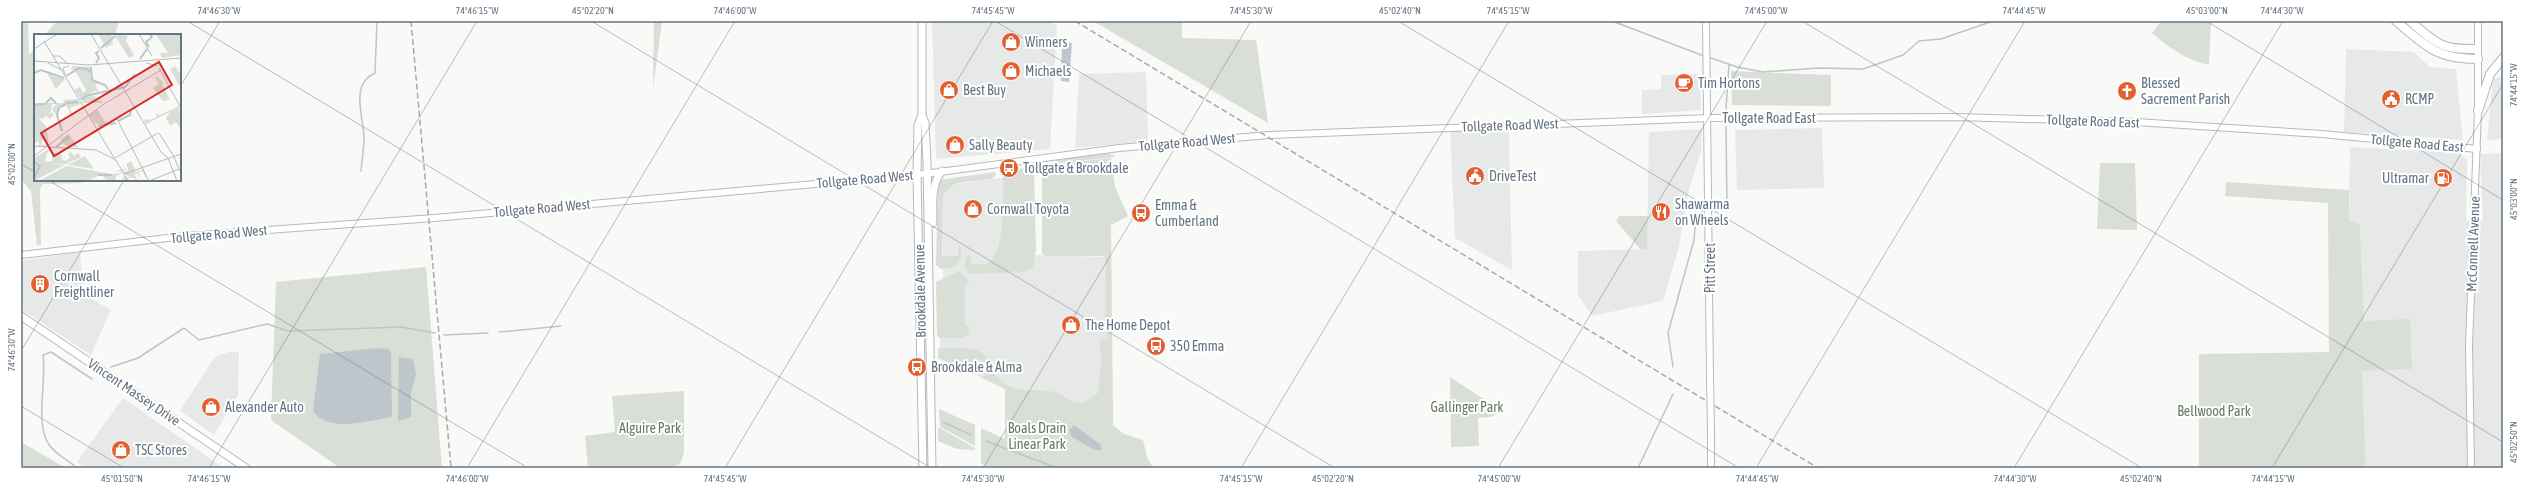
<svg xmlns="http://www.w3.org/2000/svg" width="2524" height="489" font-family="'Asap Condensed',sans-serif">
<rect width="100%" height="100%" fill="#f9f9f7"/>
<g fill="#e7e8e8">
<polygon points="932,21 1049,21 1057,26 1050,149 936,159"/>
<polygon points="2346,49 2413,52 2430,67 2456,69 2463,140 2344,132"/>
<polygon points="1146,72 1148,141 1075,148 1079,74"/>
<polygon points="1700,74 1701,110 1642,114 1642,90 1661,89 1661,75"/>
<polygon points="2503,77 2503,139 2487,140 2493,78"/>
<polygon points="1822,128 1824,188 1737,190 1735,130"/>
<polygon points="1702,129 1701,152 1688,193 1679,246 1663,301 1592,316 1578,295 1578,251 1647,249 1649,132"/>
<polygon points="1450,131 1509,131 1512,270 1455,238"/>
<polygon points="2350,147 2460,153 2467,160 2466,221 2483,220 2480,154 2503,153 2503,468 2366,468 2362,371 2410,320 2364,321 2360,224 2349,221"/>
<polygon points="1009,177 1010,270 1032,268 1032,255 1111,257 1113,425 1005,388 939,359 943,285 942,186"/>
<polygon points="80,252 84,294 111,310 91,355 21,309 21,261"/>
<polygon points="229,352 239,352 238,395 214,435 180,411 212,361 219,355"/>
<polygon points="123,398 166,428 224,468 85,468 77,462"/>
</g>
<g fill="#d9ded6">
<polygon points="21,21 28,21 29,55 35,48 35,180 87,180 81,183 43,184 40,189 41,245 37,245 31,191 21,179"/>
<polygon points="57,21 119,21 115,35 45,35"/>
<polygon points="654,21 662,21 653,89"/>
<polygon points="1093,21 1182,21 1182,38 1256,40 1268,123"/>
<path d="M2161 21H2211L2209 65C2187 60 2169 48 2152 33Z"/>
<polygon points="1731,71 1831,75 1831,106 1732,105"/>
<polygon points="1109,153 1115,157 1052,164 1056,160"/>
<path d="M1111 158 1115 187 1128 216 1111 225 1113 425 1124 434 1143 440 1147 457 1153 468H987L981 463V428L1005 439V389L982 378 987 375 989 369 985 362 980 360 974 362 971 368 973 373 938 358V349C944 347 952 348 959 348 995 347 985 369 1004 383 1021 395 1039 387 1057 393 1064 396 1071 403 1080 403 1087 402 1092 397 1098 393L1101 366 1100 340 1108 339 1105 327 1106 261 1104 256H1046L1042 253V166Z"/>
<polygon points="2100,163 2135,163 2137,230 2097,229"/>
<path d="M1034 167 1036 250 1033 267 1025 272 970 274 965 267 967 255 971 256V264C975 264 982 265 986 264 1007 257 1003 188 1003 171Z"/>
<path d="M995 172 996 175 992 179 958 183 951 186 943 195 942 256H958L959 244C963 253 961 261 954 267L941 269 936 265 938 180Z"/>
<polygon points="2226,182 2349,190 2349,221 2360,224 2364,321 2410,319 2412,369 2362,371 2366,468 2199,468 2199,354 2329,352 2328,203 2225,196"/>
<polygon points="1619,216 1648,216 1647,249 1641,250 1616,221"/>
<polygon points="426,267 442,468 340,468 271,420 276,282"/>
<polygon points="960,271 969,281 968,284 965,284 965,326 969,326 969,333 963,338 940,338 937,336 936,282"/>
<polygon points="1450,377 1502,411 1491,417 1478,418 1479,446 1451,447"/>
<polygon points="684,391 684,453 680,464 671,468 588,468 585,436 615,432 612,396"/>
<polygon points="939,409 975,425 975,446 940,427"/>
<polygon points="938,427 975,448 975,450 957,449 938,441"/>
<polygon points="21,442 66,468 21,468"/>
</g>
<g fill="#bcc6cb">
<polygon points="1066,42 1072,43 1069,82 1061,81 1062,45"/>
<path d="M376 348 388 349 391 353 392 417C370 420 328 434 313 411L320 354Z"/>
<polygon points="399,357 413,359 416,374 411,393 411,417 398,421"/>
<polygon points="1074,425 1101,445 1101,450 1095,450 1072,437 1069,430"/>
</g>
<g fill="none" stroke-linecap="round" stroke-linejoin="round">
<g stroke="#bcc6cb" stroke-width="1.5">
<polyline points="1612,21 1704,56"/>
<polyline points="1708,57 1737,67 1763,72 1818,68 1863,69 1903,55 1919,41 1941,39 1993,21"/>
<polyline points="1726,109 1729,64"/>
<path d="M361 171C362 160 364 148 364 137 363 115 350 84 375 73L377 21"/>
<polyline points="1721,210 1727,208 1726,127"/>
<polyline points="499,332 561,326"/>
<polyline points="444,335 488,333"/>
<polyline points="111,367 138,358 184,328 199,340 267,324 288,331 401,327 435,333"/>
<polyline points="1673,367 1668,333 1694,240 1696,216 1703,211"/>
<polyline points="943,422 971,435"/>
<polyline points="986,441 1057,468"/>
<path d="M77 468C69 461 57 455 50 446 34 427 47 380 43 355L51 352 92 379"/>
<polyline points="1638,468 1673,394"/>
</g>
<defs>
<g id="secondary">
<polyline points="1706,21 1710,378"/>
<polyline points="21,255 185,236 434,218 917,175 1119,148 1269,135 1709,118 1956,117 2136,122 2322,134 2477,149"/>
<polyline points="1711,431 1711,468"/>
<polyline points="2471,468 2469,345 2478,111 2478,21"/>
</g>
<g id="primary">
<polyline points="922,21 922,115 918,125 917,175 923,468"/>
<polyline points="922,115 925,123 927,162 932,468"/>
<path d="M933 223C933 206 930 185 942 171"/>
<polyline points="21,316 246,468"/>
</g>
<g id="highway">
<path d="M2396 21C2426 46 2436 59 2478 59"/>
<path d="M2410 21C2437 44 2441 50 2477 49"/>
<polyline points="2478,111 2490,74 2503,58"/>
</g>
</defs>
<use href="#secondary" stroke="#b5babf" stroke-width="8"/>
<use href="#primary" stroke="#b4b9bd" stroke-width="9"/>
<use href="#highway" stroke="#b4b8bc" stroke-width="10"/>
<use href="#secondary" stroke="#fff" stroke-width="6"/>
<use href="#primary" stroke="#fff" stroke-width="7"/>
<use href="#highway" stroke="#fff" stroke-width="8"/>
<g stroke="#a4aab0" stroke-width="1.5" stroke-dasharray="6 3" stroke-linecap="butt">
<polyline points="411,21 451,468"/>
<polyline points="1075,21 1818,468"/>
</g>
<defs>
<polyline id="secondary-bridge" points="1710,378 1711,431"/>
</defs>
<use href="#secondary-bridge" stroke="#b5babf" stroke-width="8" stroke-linecap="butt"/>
<use href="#secondary-bridge" stroke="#fff" stroke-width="6"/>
</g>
<path fill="none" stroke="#657482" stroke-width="1" stroke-opacity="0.45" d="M187 21 931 468M591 21 1335 468M995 21 1739 468M1398 21 2142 468M1802 21 2503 442M2206 21 2503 200M180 87 220 21M21 164 35 172M48 180 528 468M21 351 124 180M21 406 124 468M209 468 477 21M467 468 735 21M725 468 993 21M983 468 1251 21M1241 468 1509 21M1498 468 1767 21M1756 468 2025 21M2014 468 2283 21M2272 468 2503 84"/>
<defs>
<symbol id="shop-disc" viewBox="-11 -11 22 22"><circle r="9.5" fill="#e2602f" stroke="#fff"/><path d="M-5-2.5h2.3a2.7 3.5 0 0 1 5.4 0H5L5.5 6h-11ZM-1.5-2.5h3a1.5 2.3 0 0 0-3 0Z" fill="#fff"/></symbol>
<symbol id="cafe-disc" viewBox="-11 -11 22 22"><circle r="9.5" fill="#e2602f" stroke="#fff"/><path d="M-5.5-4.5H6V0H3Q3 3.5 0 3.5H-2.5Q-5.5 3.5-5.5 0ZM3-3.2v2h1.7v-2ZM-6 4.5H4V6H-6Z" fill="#fff"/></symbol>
<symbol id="church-disc" viewBox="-11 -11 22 22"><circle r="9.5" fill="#e2602f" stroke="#fff"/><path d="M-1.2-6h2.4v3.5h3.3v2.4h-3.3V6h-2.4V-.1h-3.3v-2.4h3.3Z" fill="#fff"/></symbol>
<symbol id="civic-disc" viewBox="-11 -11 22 22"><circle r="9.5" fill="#e2602f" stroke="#fff"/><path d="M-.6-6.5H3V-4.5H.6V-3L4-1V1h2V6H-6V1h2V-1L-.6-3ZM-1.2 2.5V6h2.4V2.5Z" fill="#fff"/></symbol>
<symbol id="bus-disc" viewBox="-11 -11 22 22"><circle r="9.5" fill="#e2602f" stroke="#fff"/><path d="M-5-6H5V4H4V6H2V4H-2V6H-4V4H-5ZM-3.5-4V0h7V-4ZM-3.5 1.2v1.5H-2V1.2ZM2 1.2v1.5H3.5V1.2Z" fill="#fff"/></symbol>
<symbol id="fuel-disc" viewBox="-11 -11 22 22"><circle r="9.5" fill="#e2602f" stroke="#fff"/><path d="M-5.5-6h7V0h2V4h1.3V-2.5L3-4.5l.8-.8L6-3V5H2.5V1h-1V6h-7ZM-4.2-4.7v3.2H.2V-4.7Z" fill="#fff"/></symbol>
<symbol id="restaurant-disc" viewBox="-11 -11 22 22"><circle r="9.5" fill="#e2602f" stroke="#fff"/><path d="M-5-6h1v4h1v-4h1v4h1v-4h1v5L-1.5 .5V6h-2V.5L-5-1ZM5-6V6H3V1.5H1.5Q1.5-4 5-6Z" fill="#fff"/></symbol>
<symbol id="building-disc" viewBox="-11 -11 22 22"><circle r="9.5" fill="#e2602f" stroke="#fff"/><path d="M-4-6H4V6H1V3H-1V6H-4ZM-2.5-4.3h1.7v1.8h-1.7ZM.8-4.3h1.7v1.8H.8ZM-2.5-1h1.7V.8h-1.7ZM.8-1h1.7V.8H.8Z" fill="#fff"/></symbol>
</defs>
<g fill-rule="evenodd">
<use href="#shop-disc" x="1000" y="31" width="22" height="22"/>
<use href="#shop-disc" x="1000" y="60" width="22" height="22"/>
<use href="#cafe-disc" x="1673" y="72" width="22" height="22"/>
<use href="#shop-disc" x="938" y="79" width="22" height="22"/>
<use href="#church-disc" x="2116" y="80" width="22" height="22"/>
<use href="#civic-disc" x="2380" y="88" width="22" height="22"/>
<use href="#shop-disc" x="944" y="134" width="22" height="22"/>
<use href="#bus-disc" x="998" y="157" width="22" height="22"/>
<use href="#civic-disc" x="1464" y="165" width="22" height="22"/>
<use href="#fuel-disc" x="2432" y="167" width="22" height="22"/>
<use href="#shop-disc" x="962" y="198" width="22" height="22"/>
<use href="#restaurant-disc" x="1650" y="201" width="22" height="22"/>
<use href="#bus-disc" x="1130" y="202" width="22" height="22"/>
<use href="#building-disc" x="29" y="273" width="22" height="22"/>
<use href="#shop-disc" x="1060" y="314" width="22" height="22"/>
<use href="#bus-disc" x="1145" y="335" width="22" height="22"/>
<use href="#bus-disc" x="906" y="356" width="22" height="22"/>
<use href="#shop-disc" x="200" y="396" width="22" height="22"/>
<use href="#shop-disc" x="110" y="439" width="22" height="22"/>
</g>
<g text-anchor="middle" stroke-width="4" stroke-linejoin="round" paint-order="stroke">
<g font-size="14" fill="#657482" stroke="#fff" text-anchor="start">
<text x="1025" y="47">Winners</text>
<text x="1025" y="76">Michaels</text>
<text x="1698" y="88">Tim Hortons</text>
<text x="2141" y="88">Blessed<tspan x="2141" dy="16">Sacrement Parish</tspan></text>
<text x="963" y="95">Best Buy</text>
<text x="2405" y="104">RCMP</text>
<text x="969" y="150">Sally Beauty</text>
<text x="1023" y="173">Tollgate &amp; Brookdale</text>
<text x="1489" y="181">DriveTest</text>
<text x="2429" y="183" text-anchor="end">Ultramar</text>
<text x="1675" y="209">Shawarma<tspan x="1675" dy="16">on Wheels</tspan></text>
<text x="1155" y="210">Emma &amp;<tspan x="1155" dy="16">Cumberland</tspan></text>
<text x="987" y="214">Cornwall Toyota</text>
<text x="54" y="281">Cornwall<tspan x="54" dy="16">Freightliner</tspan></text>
<text x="1085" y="330">The Home Depot</text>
<text x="1170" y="351">350 Emma</text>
<text x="931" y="372">Brookdale &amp; Alma</text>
<text x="225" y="412">Alexander Auto</text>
<text x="135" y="455">TSC Stores</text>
</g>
<g font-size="14" fill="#657482" stroke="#fff">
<text x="1769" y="123">Tollgate Road East</text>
<text transform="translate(2093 121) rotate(2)" y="5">Tollgate Road East</text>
<text transform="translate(1510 125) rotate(-2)" y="5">Tollgate Road West</text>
<text transform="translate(1187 142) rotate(-5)" y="5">Tollgate Road West</text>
<text transform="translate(2417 143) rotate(5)" y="5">Tollgate Road East</text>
<text transform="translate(865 179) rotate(-5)" y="5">Tollgate Road West</text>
<text transform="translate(542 208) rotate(-5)" y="5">Tollgate Road West</text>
<text transform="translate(219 234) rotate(-5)" y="5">Tollgate Road West</text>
<text transform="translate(2473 244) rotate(-88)" y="5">McConnell Avenue</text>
<text transform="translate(1710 268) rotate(-90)" y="5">Pitt Street</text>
<text transform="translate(920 291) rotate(-91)" y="5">Brookdale Avenue</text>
<text transform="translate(134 392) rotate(34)" y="5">Vincent Massey Drive</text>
</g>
<g font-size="14" fill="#667a64" stroke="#fff">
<text x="1467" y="412">Gallinger Park</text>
<text x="2214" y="416">Bellwood Park</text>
<text x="650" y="433">Alguire Park</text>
<text x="1037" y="433">Boals Drain<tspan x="1037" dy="16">Linear Park</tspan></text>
</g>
</g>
<g transform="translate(34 34)">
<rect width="147" height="147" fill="#f9f9f7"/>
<path d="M64 0H77L79 10 72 14ZM80 0 94 2 92 7 100 21 95 24ZM122 0H147V21L128 24 126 19H134ZM38 32 56 33 57 44 65 49 61 50 66 60H63L64 58 61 57 51 63 61 62 63 67 66 66 69 69H48L49 65H47L40 56 46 53 49 59 52 56 42 38 38 39 40 36 37 35ZM142 33 147 42 145 52 136 34ZM9 37H14L19 42 31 45 22 55 13 39 16 40ZM122 42 130 49 128 50 136 66 129 67 119 54 125 50 121 43 116 45ZM43 65 47 70 36 74 40 85 32 71 26 74 23 82 18 75 22 70H18L17 77 13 81 18 78 20 81 15 85 12 81 9 85 4 84 12 92 15 109 9 105 7 112 11 110 12 112H5V108H0V69H30L29 66ZM145 72 147 95 142 88 136 92 132 84 136 78 112 90 110 88 111 85 116 86 123 83 122 79 126 81ZM63 75 71 88 82 89 63 93 66 91 61 89 55 81ZM34 100 45 114 31 111 27 105ZM15 115 11 126 12 128 18 127V119H27L28 125 31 127 36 124 34 120 37 118 40 122 44 119 47 123 32 130 15 129 30 131 0 147V131L4 130 0 128V124ZM51 122 60 135 54 134 55 132 53 134 34 131ZM97 127 102 138 109 135 114 147 108 137 104 139 107 140 105 141 108 147 103 139 100 140 104 147H100L101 144H96V141L95 144 94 145 98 147H90L88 144 89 143 92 146 88 141 94 144 95 143 90 139 89 136 91 134 88 132 89 131 93 137 91 135 90 138 95 137 92 130ZM32 132 78 140 88 139 86 136 84 138 83 137 87 135 89 139 82 142 81 147H73L67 140 54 147 7 146Z" fill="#d9ded6"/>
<path fill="none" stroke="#bcc6cb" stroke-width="2" d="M115 13 112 8 118 3 116 0M67 14 81 2M106 25 113 15M62 29 65 24 62 19 65 17M57 33 58 46 71 51 74 55M0 39 7 36 30 44M32 42 45 34 53 35 56 38M47 66 52 62 91 53 101 40M12 69 17 64 22 69M32 69 44 68M0 71 12 70M84 87 96 81 97 77M65 92 82 89M28 97 23 81 25 74 32 70M22 113 36 102M0 128 6 132 0 144M64 141H78"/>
<path fill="none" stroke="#b5bcc1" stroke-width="1" d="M57 0 127 118 134 124 143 147M105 0 118 22M10 7 82 127M0 15 23 0M19 22H25L33 29M0 27 55 31 147 24M14 29 28 36M112 29 124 32M125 34 147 74M31 41 29 34 35 32M83 85 115 147 145 135M125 99 139 121 147 139M0 112 62 116 80 125M0 122 70 70 127 36M81 124 124 99M82 126 94 147M90 140 147 120"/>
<path fill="#d62828" fill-opacity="0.15" stroke="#d62828" stroke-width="2" d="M125 28 138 51 20 122 7 99Z"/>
<rect width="147" height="147" fill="none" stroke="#657482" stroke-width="2"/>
</g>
<rect width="2524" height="489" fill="none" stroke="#ffffff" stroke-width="44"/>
<rect x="22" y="22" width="2480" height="445" fill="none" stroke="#657482" stroke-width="1.5"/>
<g font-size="10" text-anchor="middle" fill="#657482">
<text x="219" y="14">74°46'30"W</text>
<text x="477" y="14">74°46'15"W</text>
<text x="593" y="14">45°02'20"N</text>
<text x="735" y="14">74°46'00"W</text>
<text x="993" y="14">74°45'45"W</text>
<text x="1251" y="14">74°45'30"W</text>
<text x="1400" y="14">45°02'40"N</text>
<text x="1508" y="14">74°45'15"W</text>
<text x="1766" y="14">74°45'00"W</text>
<text x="2024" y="14">74°44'45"W</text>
<text x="2207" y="14">45°03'00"N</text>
<text x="2282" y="14">74°44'30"W</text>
<text transform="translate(2513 85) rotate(-90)" y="4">74°44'15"W</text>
<text transform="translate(11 164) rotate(-90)" y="4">45°02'00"N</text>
<text transform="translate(2513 199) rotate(-90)" y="4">45°03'00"N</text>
<text transform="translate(11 350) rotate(-90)" y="4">74°46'30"W</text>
<text transform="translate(2513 442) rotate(-90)" y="4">45°02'50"N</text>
<text x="122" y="482">45°01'50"N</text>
<text x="209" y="482">74°46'15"W</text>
<text x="467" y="482">74°46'00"W</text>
<text x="725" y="482">74°45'45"W</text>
<text x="983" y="482">74°45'30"W</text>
<text x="1241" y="482">74°45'15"W</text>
<text x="1333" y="482">45°02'20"N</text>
<text x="1499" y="482">74°45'00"W</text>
<text x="1757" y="482">74°44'45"W</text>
<text x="2015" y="482">74°44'30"W</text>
<text x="2141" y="482">45°02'40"N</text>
<text x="2273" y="482">74°44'15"W</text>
</g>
</svg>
